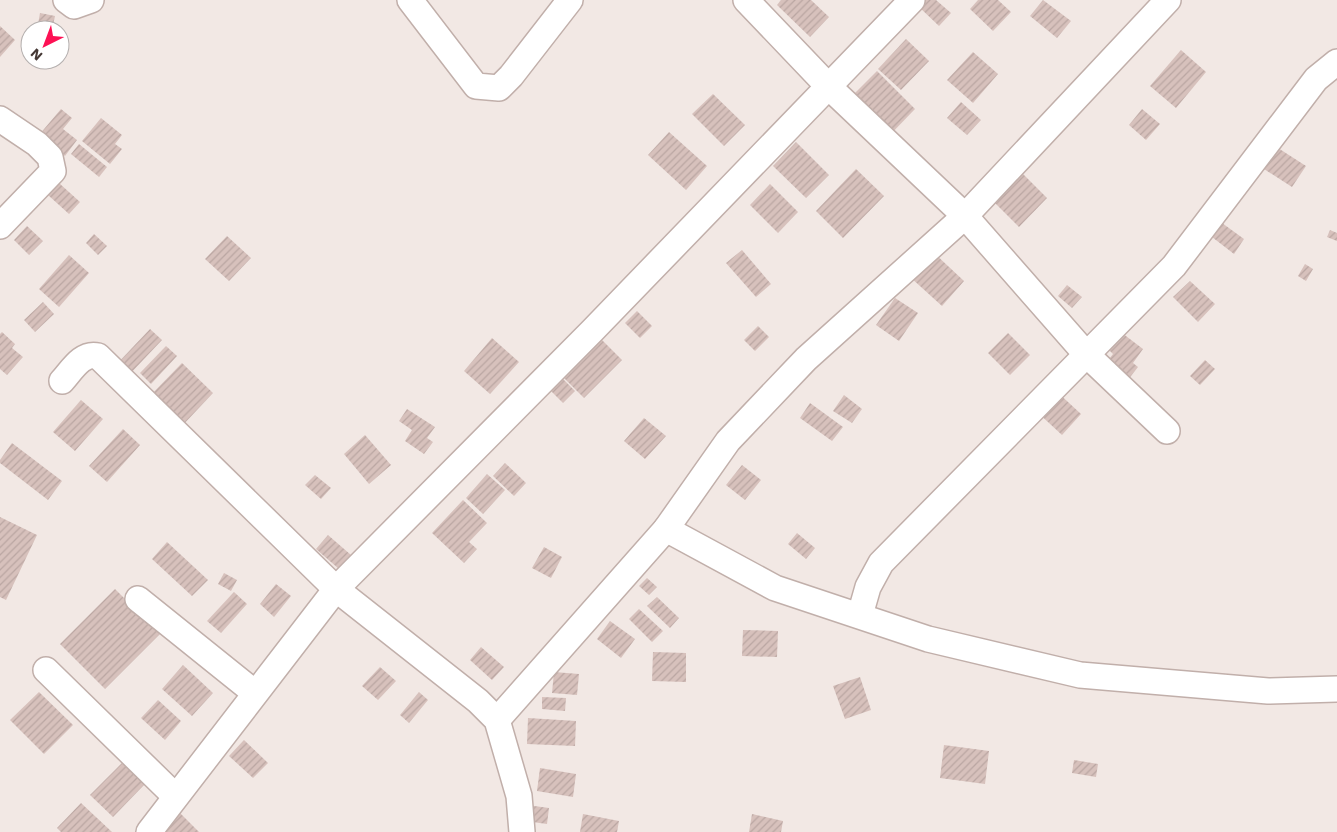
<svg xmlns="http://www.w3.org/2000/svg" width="1337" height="832" font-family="'Work Sans',sans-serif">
<defs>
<pattern id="building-hatch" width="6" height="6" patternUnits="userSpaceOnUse" patternTransform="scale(1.25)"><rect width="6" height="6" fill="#d7c1bc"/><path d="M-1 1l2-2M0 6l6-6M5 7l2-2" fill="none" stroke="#baa6a2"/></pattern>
</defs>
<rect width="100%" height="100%" fill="#f2e8e4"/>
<g fill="url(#building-hatch)">
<polygon points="781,0 811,0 829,17 810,37 777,5"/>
<polygon points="923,0 936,0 951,13 939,26 918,6"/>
<polygon points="978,0 998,0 1011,12 993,31 970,9"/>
<polygon points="1043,0 1071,21 1057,38 1030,16"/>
<polygon points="40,13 55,16 52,30 37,30"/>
<polygon points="0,26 15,40 0,57"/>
<polygon points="906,39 929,61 901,90 878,69"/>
<polygon points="1181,50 1206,72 1176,108 1150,86"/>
<polygon points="973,52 998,74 973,103 947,80"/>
<polygon points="877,71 915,109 887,138 848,100"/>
<polygon points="713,94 745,125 724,146 692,114"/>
<polygon points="961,102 981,120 967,135 947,118"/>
<polygon points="61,109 72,118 63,129 77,140 65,156 39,135"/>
<polygon points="1142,109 1160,124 1146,140 1129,125"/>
<polygon points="101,118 122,135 115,144 122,149 110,164 82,141"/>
<polygon points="669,132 707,166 686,190 648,155"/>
<polygon points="796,142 829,175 806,198 773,166"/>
<polygon points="79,144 107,167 99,177 71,154"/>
<polygon points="1278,148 1306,166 1292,187 1264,169"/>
<polygon points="856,169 884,196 843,238 816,211"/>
<polygon points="1018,169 1047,198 1019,227 990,198"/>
<polygon points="59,183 80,202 69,214 48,195"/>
<polygon points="770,184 798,212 778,233 750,205"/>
<polygon points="1222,223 1244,239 1234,254 1212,237"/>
<polygon points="27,226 43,241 29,255 14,240"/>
<polygon points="1330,230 1337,233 1337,241 1327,237"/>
<polygon points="94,234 107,246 98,255 86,243"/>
<polygon points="227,236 251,258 229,281 205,259"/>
<polygon points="742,250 771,284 756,297 726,263"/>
<polygon points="933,252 964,281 942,306 910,277"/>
<polygon points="69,255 89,273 59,307 39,289"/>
<polygon points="1305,264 1313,269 1306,281 1298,276"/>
<polygon points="1190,281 1215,304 1198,322 1173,297"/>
<polygon points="1067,285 1082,297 1072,308 1058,296"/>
<polygon points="895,298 918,313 899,341 876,325"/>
<polygon points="43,302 54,314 35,332 24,320"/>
<polygon points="637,311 652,326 640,338 625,323"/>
<polygon points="758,326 769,337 755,351 744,340"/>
<polygon points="150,329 162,340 127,377 115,366"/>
<polygon points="2,332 15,344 12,348 23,357 7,375 0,369 0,334"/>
<polygon points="1008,333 1030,355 1010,375 988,353"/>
<polygon points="1122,333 1143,349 1133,363 1138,367 1124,385 1102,368 1113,354 1109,350"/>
<polygon points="599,337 622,360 584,398 561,375"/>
<polygon points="492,338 519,362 490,394 464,371"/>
<polygon points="166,346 177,356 151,384 140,373"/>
<polygon points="1205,360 1215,369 1200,385 1190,376"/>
<polygon points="182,363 213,393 181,427 149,397"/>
<polygon points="559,375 575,391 563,403 547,387"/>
<polygon points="1055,390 1081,414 1062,435 1036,411"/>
<polygon points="844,395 862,409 852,423 833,411"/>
<polygon points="81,400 103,419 75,451 53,432"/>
<polygon points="810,403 843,427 832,441 800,418"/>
<polygon points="407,409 435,427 427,438 433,442 424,454 405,441 412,430 399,421"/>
<polygon points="644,418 666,436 645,459 624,441"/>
<polygon points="123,429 140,445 107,482 89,466"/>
<polygon points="365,435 391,465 369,484 344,454"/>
<polygon points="12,443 62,481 48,500 0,463 0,460"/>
<polygon points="505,463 526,483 514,496 493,476"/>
<polygon points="742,465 761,480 745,500 726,485"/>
<polygon points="487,474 505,490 483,514 466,498"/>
<polygon points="315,475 331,488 321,499 305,485"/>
<polygon points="463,500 487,523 469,542 477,549 464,563 432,533"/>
<polygon points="0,517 37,535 6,600 0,597"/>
<polygon points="797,533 815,548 806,559 788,544"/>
<polygon points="328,535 351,555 339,569 316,549"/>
<polygon points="167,542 208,580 192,596 152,559"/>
<polygon points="544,547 562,557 551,578 532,568"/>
<polygon points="224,573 237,580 231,591 218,584"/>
<polygon points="647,578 657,587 649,595 639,586"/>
<polygon points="276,584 291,596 274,617 260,604"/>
<polygon points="115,589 160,634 105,689 60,644"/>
<polygon points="234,592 247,604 221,633 207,621"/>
<polygon points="657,597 679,618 670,628 647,606"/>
<polygon points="639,609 663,631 652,642 629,619"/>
<polygon points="610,621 635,639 621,658 597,639"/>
<polygon points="743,630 778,631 777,657 742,656"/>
<polygon points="481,647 504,667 492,680 470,660"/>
<polygon points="653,652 686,653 686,682 652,681"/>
<polygon points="183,665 213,693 192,716 162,689"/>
<polygon points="380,667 396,681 378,700 362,686"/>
<polygon points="554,672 579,674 577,695 552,693"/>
<polygon points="860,677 871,710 845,719 833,686"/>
<polygon points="39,692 73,725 44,754 10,720"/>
<polygon points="419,692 428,700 409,723 400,715"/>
<polygon points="542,697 566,698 565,711 542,709"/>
<polygon points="158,700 181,721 165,740 141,718"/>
<polygon points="528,718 576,721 575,746 527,744"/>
<polygon points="244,740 268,763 253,778 229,756"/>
<polygon points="944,745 989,751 985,784 940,778"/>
<polygon points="1074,760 1098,764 1096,777 1072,773"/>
<polygon points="123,762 145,784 113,817 90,795"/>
<polygon points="540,768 576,774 573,797 537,791"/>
<polygon points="81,803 112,832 61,832 57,828"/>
<polygon points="527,805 549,808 547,824 525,821"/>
<polygon points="178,811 199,832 166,832 161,828"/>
<polygon points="583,814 619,821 617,832 580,832"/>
<polygon points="752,814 783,821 781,832 749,832"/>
</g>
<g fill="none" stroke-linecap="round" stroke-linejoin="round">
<defs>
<g id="minor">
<polyline points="66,0 74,6 91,0"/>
<polyline points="410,0 476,86 499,88 511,76 570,0"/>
<polyline points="746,0 829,87 965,216 1086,354 1167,431"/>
<polyline points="0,119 37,144 50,157 53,171 0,226"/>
<path d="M62 381C72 370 82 352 98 356L336 589 478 701 497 720 519 796 522 832"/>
<polyline points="666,529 775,588 928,639 1080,675 1268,691 1337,689"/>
<polyline points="138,599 255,693"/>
<polyline points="860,615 868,587 881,563 1174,266 1316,79 1337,62"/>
<polyline points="46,670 175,796"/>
<polyline points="497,720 666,529 728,441 806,359 965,216 1168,0"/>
<polyline points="149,832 336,589 592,331 912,0"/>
</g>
</defs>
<use href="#minor" stroke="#c1afaa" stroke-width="28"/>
<use href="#minor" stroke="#fff" stroke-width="25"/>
</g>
<g transform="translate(45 45) rotate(222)"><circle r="24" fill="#ffffff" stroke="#b4afae"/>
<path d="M0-4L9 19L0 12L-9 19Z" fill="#fd1154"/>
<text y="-8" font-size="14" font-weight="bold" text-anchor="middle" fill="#443734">N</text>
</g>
</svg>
